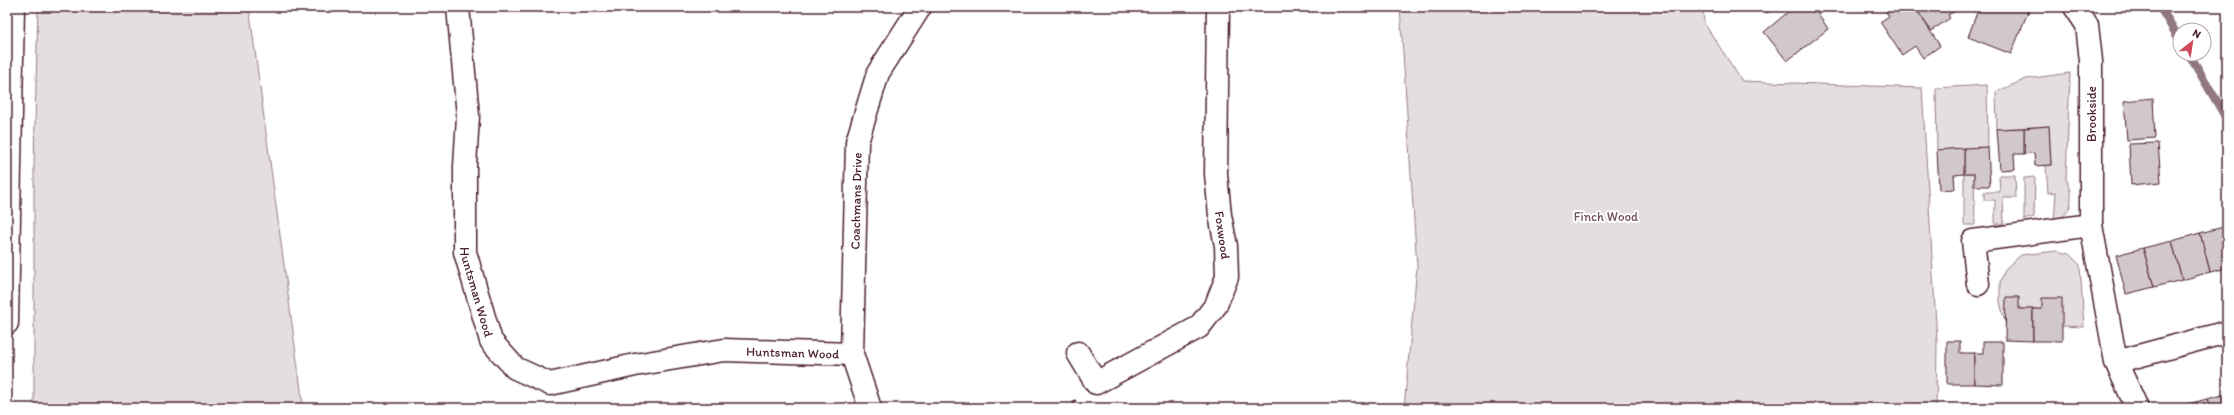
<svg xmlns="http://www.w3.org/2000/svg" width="2234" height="415" font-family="Itim,sans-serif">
<rect width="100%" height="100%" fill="#fff"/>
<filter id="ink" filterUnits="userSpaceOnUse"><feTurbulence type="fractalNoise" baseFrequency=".025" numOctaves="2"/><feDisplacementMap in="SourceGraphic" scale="8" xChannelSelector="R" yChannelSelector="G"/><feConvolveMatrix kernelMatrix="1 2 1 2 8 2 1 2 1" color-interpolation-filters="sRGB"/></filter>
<g filter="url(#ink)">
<g fill="#e5dee0" stroke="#987e86">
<polygon points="38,7 249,7 303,405 305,408 34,408 34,162"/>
<polygon points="1400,7 1703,7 1704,23 1742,81 1922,88 1937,341 1936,408 1404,408 1417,267"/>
<path d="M2070 73 2066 179C2074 200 2074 211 2054 223L2056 192 2048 193 2046 166 2051 165 2049 126 1997 129 1996 92 2026 79Z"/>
<polygon points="1987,85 1988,147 1937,150 1936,88"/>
<polygon points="1964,174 1974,174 1975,225 1964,225"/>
<polygon points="1999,175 2015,175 2016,198 2003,198 2004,224 1995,224 1995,200 1984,200 1984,192 2000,192"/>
<polygon points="2035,177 2034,217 2024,220 2024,178"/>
<polygon points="2057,251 2069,254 2080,265 2084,327 2062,326 2042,309 2019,309 2006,326 2000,302 2000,282 2006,268 2021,255"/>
</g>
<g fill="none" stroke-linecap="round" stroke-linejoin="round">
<g stroke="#91787e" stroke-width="9">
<polyline points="2160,7 2180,40"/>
<polyline points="2189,54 2227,119"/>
</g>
</g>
<g fill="#d2c7cb" stroke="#4a1f2b">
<polygon points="1761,7 1775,7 1767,13"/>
<polygon points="1794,7 1814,7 1828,29 1787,61 1764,32"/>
<polygon points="1894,7 1915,7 1940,46 1923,58 1915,46 1902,55 1880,22 1889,16 1886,12"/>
<polygon points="1915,7 1957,7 1959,9 1948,15 1950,18 1931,31"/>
<polygon points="1979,7 2030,7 2011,54 1968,37"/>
<polygon points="2153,98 2155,138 2127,140 2124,101"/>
<polygon points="2049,126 2051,165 2035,166 2034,153 2024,154 2024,128"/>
<polygon points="2024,128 2024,154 2014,154 2015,169 2000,170 1997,129"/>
<polygon points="2158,143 2161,182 2131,185 2129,144"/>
<polygon points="1988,147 1990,186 1974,186 1974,174 1964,174 1964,148"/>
<polygon points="1964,148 1964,174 1954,175 1955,189 1939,190 1937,150"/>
<polygon points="2227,226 2227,268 2210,272 2200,233"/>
<polygon points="2200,233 2210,272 2182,280 2172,241"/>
<polygon points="2172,241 2182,280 2154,287 2143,248"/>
<polygon points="2143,248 2154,287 2126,294 2116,255"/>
<polygon points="2006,297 2019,297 2019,309 2033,309 2033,341 2005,340"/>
<polygon points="2042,298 2062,298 2062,341 2033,341 2033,309 2042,309"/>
<polygon points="1947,341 1960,341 1960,353 1974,353 1974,384 1947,384"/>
<polygon points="1983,342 2003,342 2003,385 1974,384 1974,353 1983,353"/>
<polygon points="2227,394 2227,408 2210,408 2207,399"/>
<polygon points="2207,399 2210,408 2180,408 2180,406"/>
</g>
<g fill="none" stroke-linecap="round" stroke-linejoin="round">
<defs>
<g id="street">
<path id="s1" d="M458 7 468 116 465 166V252L491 341 515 368 550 384 635 365 724 350 852 354"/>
<polyline points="2075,7 2087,25 2091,61 2091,225 2116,362 2137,408"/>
<polyline points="1978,284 1973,241 2091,225"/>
<polyline points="1078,353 1096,383 1199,327 1216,305 1227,277 1226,246 1220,215 1216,174 1218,7"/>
<polyline points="2116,362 2227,332"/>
<path id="s2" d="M870 408 852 354 857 142 878 73 920 7"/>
</g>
<polyline id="secondary" points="7,323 13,7"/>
</defs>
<use href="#street" stroke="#4a1f2b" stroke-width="25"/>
<use href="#secondary" stroke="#4a1f2b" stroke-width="25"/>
<polyline stroke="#4a1f2b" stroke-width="2.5" stroke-dasharray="4 3" stroke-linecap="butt" points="1068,408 1076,400"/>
<use href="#street" stroke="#fff" stroke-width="22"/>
<use href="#secondary" stroke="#fff" stroke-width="22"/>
</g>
</g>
<g text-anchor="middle" stroke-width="4" stroke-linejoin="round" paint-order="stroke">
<g font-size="13" fill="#4a1f2b" stroke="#fff">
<text transform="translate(2091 114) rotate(-90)" y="5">Brookside</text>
<text dy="5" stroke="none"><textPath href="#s2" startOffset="210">Coachmans Drive</textPath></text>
<text transform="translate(1223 235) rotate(82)" y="5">Foxwood</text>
<text dy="5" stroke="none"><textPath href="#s1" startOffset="287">Huntsman Wood</textPath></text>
<text dy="5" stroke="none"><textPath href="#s1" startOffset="659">Huntsman Wood</textPath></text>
</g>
<g font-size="13" fill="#714f58" stroke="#fff">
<text x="1606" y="221">Finch Wood</text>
</g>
</g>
<rect width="2234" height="415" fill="none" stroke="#fff" stroke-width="24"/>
<rect x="12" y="12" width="2210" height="391" fill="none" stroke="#4a1f2b" stroke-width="1.5" filter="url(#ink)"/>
<g transform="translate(2192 42) rotate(30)"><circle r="19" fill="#ffffff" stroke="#b7a5aa"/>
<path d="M0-3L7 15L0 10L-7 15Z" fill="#d1495b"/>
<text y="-6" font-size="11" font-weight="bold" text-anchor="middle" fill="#4a1f2b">N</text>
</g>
</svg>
